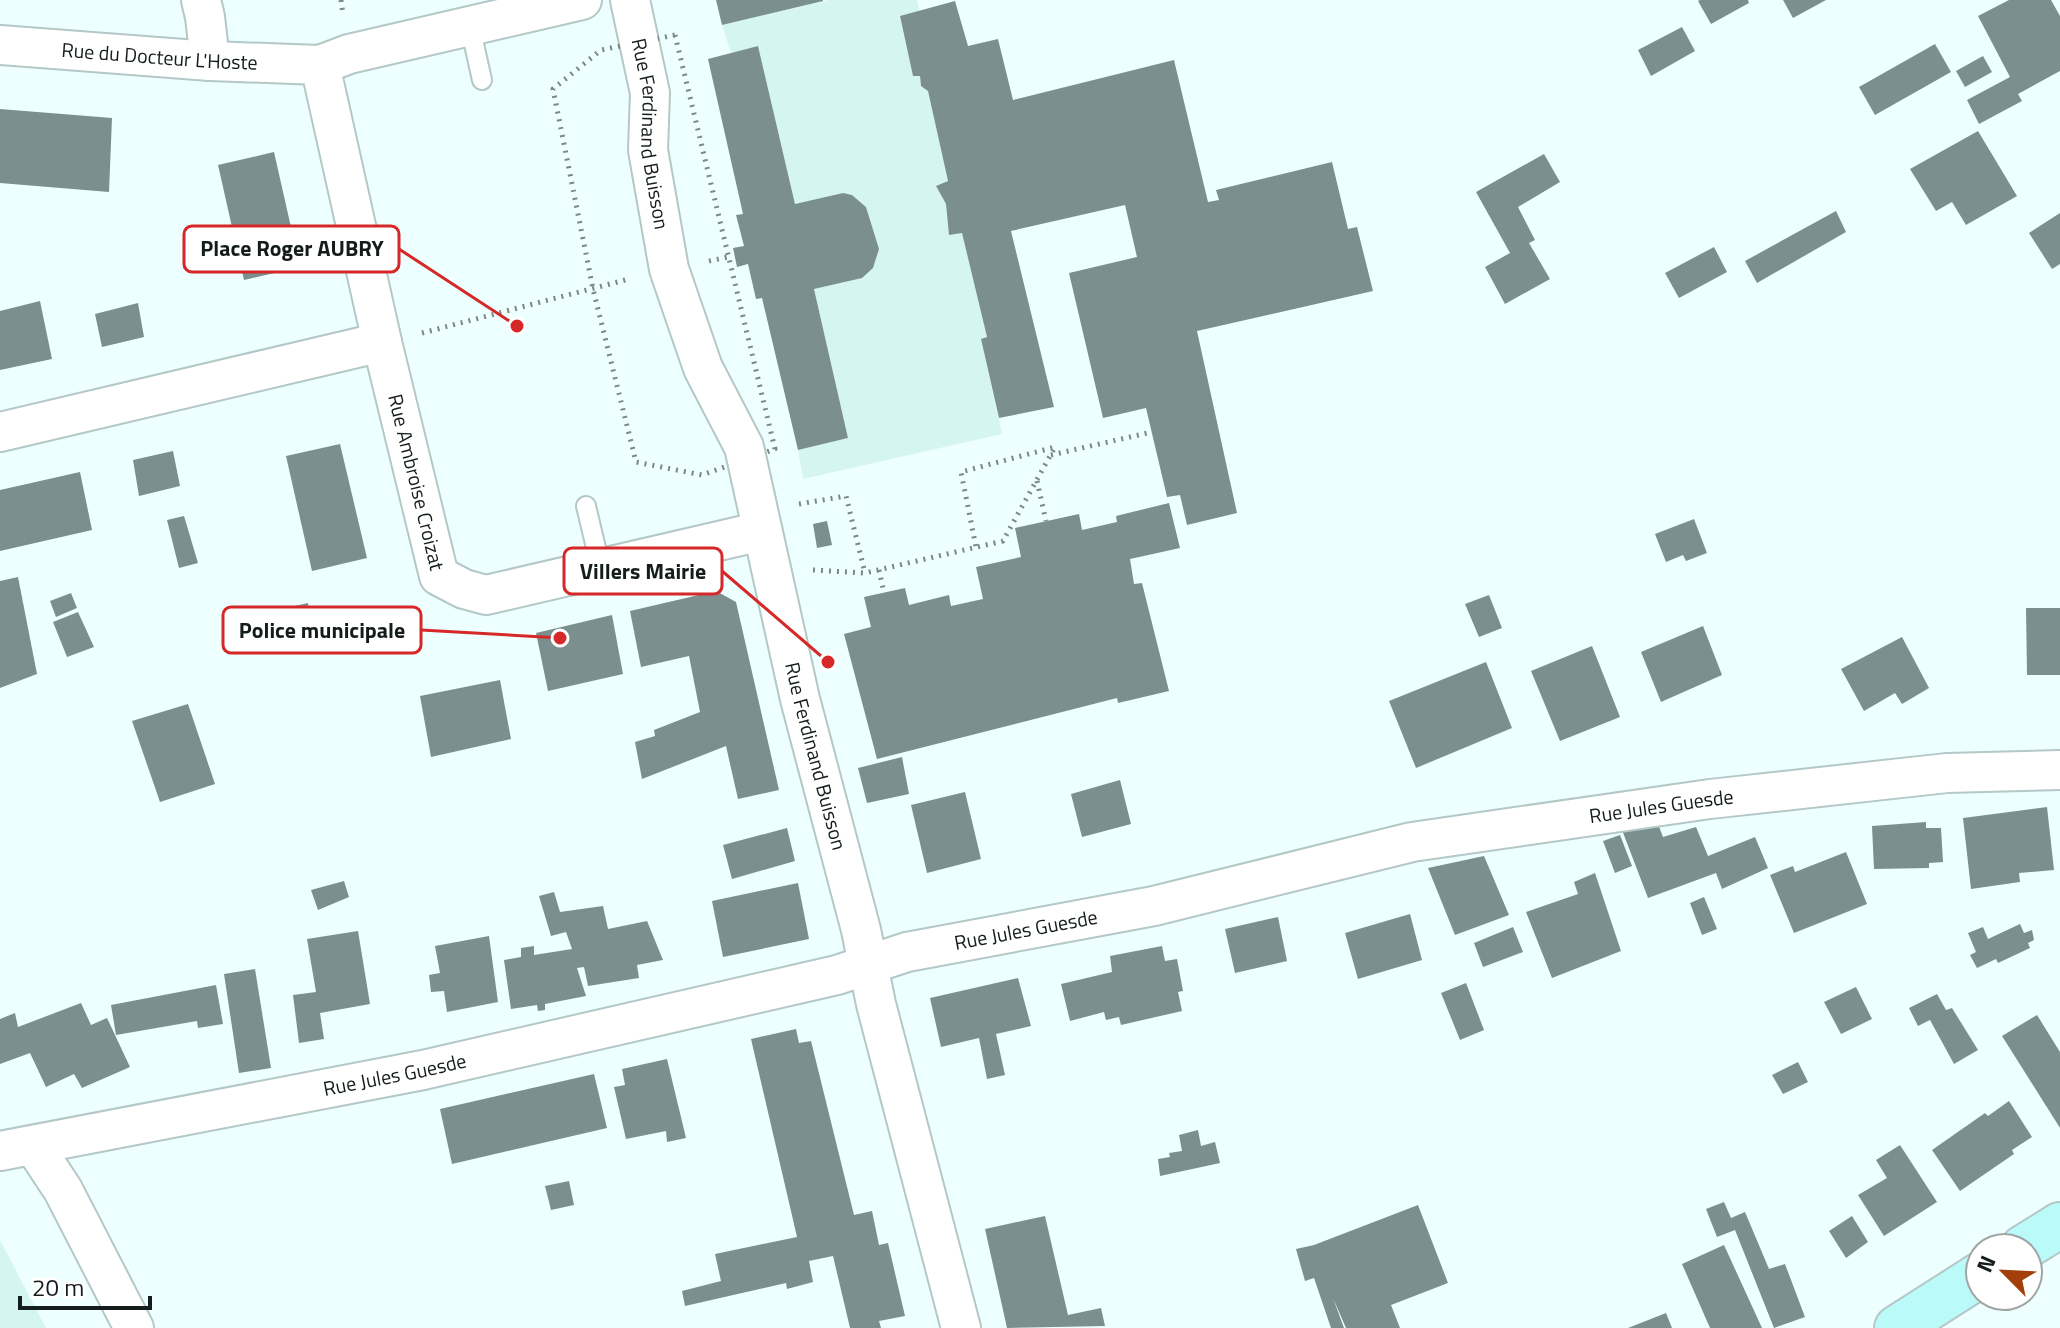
<svg xmlns="http://www.w3.org/2000/svg" width="2060" height="1328" font-family="'Titillium Web',sans-serif">
<rect width="100%" height="100%" fill="#edfffe"/>
<g fill="#d5f5f3">
<polygon points="828,0 917,0 919,11 900,17 913,76 920,76 921,85 928,91 948,181 936,186 946,204 949,234 962,233 987,337 981,340 1002,434 803,479 798,450 848,438 814,289 862,278 873,268 878,249 866,207 852,195 843,193 795,204 758,46 731,53 722,25"/>
<polygon points="0,1240 46,1328 0,1328"/>
</g>
<g fill="#7b908e">
<polygon points="716,0 823,0 823,1 722,25"/>
<polygon points="1700,0 1748,0 1749,3 1711,24 1698,1"/>
<polygon points="1783,0 1826,0 1793,18"/>
<polygon points="2009,0 2051,0 2060,16 2060,71 2018,94 2022,101 1979,124 1967,100 2010,77 1978,16"/>
<polygon points="955,1 968,46 998,39 1013,100 1174,60 1208,202 1219,200 1216,190 1332,162 1348,229 1357,227 1373,291 1197,331 1237,513 1187,525 1180,495 1167,497 1146,408 1103,418 1069,273 1137,257 1125,205 1011,231 1054,407 999,418 981,339 987,337 962,233 949,235 946,204 936,186 948,181 928,91 921,86 920,76 913,76 900,16"/>
<polygon points="1682,27 1695,51 1651,76 1638,50"/>
<polygon points="1935,44 1951,72 1875,115 1859,87"/>
<polygon points="758,46 795,204 843,193 852,195 866,207 879,249 873,268 862,278 814,289 848,438 798,450 762,298 756,299 748,264 737,267 733,248 744,246 736,215 743,214 708,59"/>
<polygon points="1983,56 1992,72 1965,87 1956,71"/>
<polygon points="0,109 112,118 109,192 0,183"/>
<polygon points="1978,131 2017,196 1966,225 1952,202 1936,211 1910,169"/>
<polygon points="274,152 300,267 244,280 218,165"/>
<polygon points="1544,154 1560,182 1518,207 1535,240 1529,243 1550,279 1505,304 1485,267 1510,253 1476,192"/>
<polygon points="1836,211 1846,232 1757,283 1745,261"/>
<polygon points="2060,213 2060,264 2052,269 2029,233"/>
<polygon points="1714,247 1727,272 1679,298 1665,273"/>
<polygon points="40,301 52,359 0,370 0,311"/>
<polygon points="138,303 144,337 102,347 95,314"/>
<polygon points="340,444 367,558 312,571 286,456"/>
<polygon points="173,451 180,486 139,496 133,460"/>
<polygon points="80,472 92,530 0,551 0,490"/>
<polygon points="1169,503 1180,548 1130,559 1134,584 1142,583 1169,691 1118,703 1117,698 877,759 844,634 871,627 864,597 905,588 909,605 949,595 951,606 983,599 976,567 1021,557 1015,528 1079,514 1082,530 1117,522 1116,516"/>
<polygon points="184,516 198,563 179,568 167,520"/>
<polygon points="1694,519 1707,553 1686,561 1683,555 1666,562 1655,534"/>
<polygon points="827,521 832,545 817,548 813,524"/>
<polygon points="18,577 37,674 0,688 0,581"/>
<polygon points="716,591 736,602 779,790 738,799 726,746 642,779 635,742 655,736 654,730 700,712 689,656 641,667 630,611"/>
<polygon points="71,593 77,608 56,617 50,601"/>
<polygon points="1489,595 1502,628 1479,637 1465,604"/>
<polygon points="308,603 312,627 278,635 273,611"/>
<polygon points="2026,608 2060,608 2060,675 2027,675"/>
<polygon points="78,612 94,647 67,657 53,622"/>
<polygon points="612,615 623,674 548,691 536,633"/>
<polygon points="1703,626 1722,675 1661,702 1641,652"/>
<polygon points="1902,637 1929,688 1902,704 1895,693 1864,711 1841,669"/>
<polygon points="1592,646 1620,717 1560,741 1531,671"/>
<polygon points="1486,662 1512,728 1416,768 1389,701"/>
<polygon points="500,680 511,739 431,757 420,696"/>
<polygon points="188,704 215,784 160,802 132,721"/>
<polygon points="902,757 909,794 867,803 858,768"/>
<polygon points="1120,780 1131,824 1082,837 1071,794"/>
<polygon points="965,792 981,859 927,873 911,805"/>
<polygon points="2047,807 2054,870 2019,873 2020,882 1971,889 1963,818"/>
<polygon points="1926,822 1926,828 1941,828 1943,862 1929,863 1929,868 1874,869 1872,826"/>
<polygon points="1658,824 1663,837 1696,827 1708,856 1755,837 1768,868 1722,889 1716,873 1648,898 1622,830"/>
<polygon points="787,828 795,861 732,879 723,845"/>
<polygon points="1620,835 1632,866 1615,873 1603,841"/>
<polygon points="1846,852 1867,904 1794,933 1770,875 1793,866 1795,872"/>
<polygon points="1484,856 1509,915 1455,935 1428,868"/>
<polygon points="1595,873 1621,951 1552,978 1526,912 1578,894 1574,882"/>
<polygon points="344,881 349,897 318,910 311,890"/>
<polygon points="798,883 809,939 723,957 712,901"/>
<polygon points="554,892 560,912 603,906 608,929 647,921 663,960 637,965 639,978 588,986 584,967 577,968 586,996 545,1004 545,1010 538,1011 537,1005 511,1009 504,960 521,957 521,948 534,946 534,955 572,949 566,932 551,936 539,896"/>
<polygon points="1704,897 1717,929 1702,935 1690,903"/>
<polygon points="1410,914 1422,960 1358,979 1345,933"/>
<polygon points="1278,917 1287,961 1235,973 1225,929"/>
<polygon points="2020,924 2024,933 2032,930 2034,940 2028,943 2030,948 1998,963 1996,959 1977,968 1970,955 1976,952 1968,933 1983,927 1988,939"/>
<polygon points="1513,927 1523,952 1483,967 1474,943"/>
<polygon points="358,931 370,1004 320,1013 324,1039 299,1043 293,995 316,992 307,939"/>
<polygon points="489,936 498,1002 447,1012 444,991 431,992 429,975 440,973 435,946"/>
<polygon points="1162,946 1165,961 1177,959 1183,991 1178,992 1182,1011 1121,1025 1119,1017 1106,1020 1104,1012 1070,1021 1061,984 1112,972 1110,956"/>
<polygon points="255,969 271,1068 239,1073 224,974"/>
<polygon points="1018,978 1031,1026 996,1034 1005,1075 987,1079 979,1038 941,1047 930,998"/>
<polygon points="1466,983 1484,1030 1460,1040 1441,993"/>
<polygon points="216,985 223,1024 198,1028 197,1021 116,1035 111,1005"/>
<polygon points="1856,987 1872,1019 1841,1034 1824,1002"/>
<polygon points="1937,994 1946,1010 1952,1008 1978,1050 1954,1064 1930,1020 1918,1026 1909,1008"/>
<polygon points="81,1003 91,1025 107,1018 130,1067 82,1088 74,1074 46,1087 30,1053 0,1064 0,1019 15,1013 18,1027"/>
<polygon points="2037,1015 2060,1052 2060,1128 2002,1036"/>
<polygon points="796,1029 799,1043 811,1041 854,1215 872,1211 879,1245 888,1243 905,1316 879,1321 881,1328 850,1328 833,1256 809,1261 813,1282 787,1289 786,1283 685,1306 682,1291 721,1281 715,1254 797,1237 751,1039"/>
<polygon points="667,1059 686,1138 667,1142 666,1131 626,1139 614,1087 625,1085 622,1069"/>
<polygon points="1798,1062 1808,1082 1783,1094 1772,1075"/>
<polygon points="594,1074 607,1128 452,1164 440,1109"/>
<polygon points="2009,1101 2032,1137 2012,1150 2014,1154 1960,1191 1932,1150 1985,1113 1988,1116"/>
<polygon points="1198,1130 1201,1146 1215,1142 1220,1163 1160,1176 1158,1159 1170,1157 1169,1153 1182,1151 1179,1135"/>
<polygon points="1900,1145 1937,1202 1884,1236 1858,1195 1887,1178 1876,1160"/>
<polygon points="569,1181 574,1205 551,1210 545,1186"/>
<polygon points="1724,1202 1731,1218 1745,1212 1769,1269 1785,1264 1805,1317 1774,1328 1735,1230 1717,1237 1706,1209"/>
<polygon points="1418,1205 1448,1283 1391,1305 1400,1328 1346,1328 1333,1298 1344,1328 1331,1328 1314,1278 1305,1281 1296,1249 1314,1245"/>
<polygon points="1045,1216 1068,1315 1101,1308 1105,1326 1007,1328 985,1229"/>
<polygon points="1852,1216 1868,1242 1846,1258 1829,1231"/>
<polygon points="1724,1245 1762,1328 1710,1328 1682,1264"/>
<polygon points="1666,1313 1672,1328 1628,1328"/>
</g>
<g fill="none" stroke-linecap="round" stroke-linejoin="round">
<defs>
<g id="service">
<polyline points="470,26 482,80"/>
<polyline points="586,506 601,569"/>
</g>
<g id="minor">
<polyline points="201,0 205,17 210,61"/>
<path id="s1" d="M630 0 650 93 648 150 669 269 703 368 744 447 800 699 861 930 876 1004 961 1328"/>
<path id="s2" d="M0 45 210 61 320 65 349 54 582 0"/>
<path id="s3" d="M320 65 382 342 439 576 464 589 486 595 762 531"/>
<polyline points="0,432 382,342"/>
<polyline points="34,1146 63,1190 134,1328"/>
<path id="s4" d="M0 1151 423 1070 837 975 907 952 1154 906 1412 842 1710 799 1947 773 2060 770"/>
</g>
<g id="secondary">
<polyline points="2023,1248 2060,1225"/>
<polyline points="1897,1328 1980,1275"/>
</g>
</defs>
<use href="#service" stroke="#b3c8c7" stroke-width="22"/>
<use href="#minor" stroke="#b3c8c7" stroke-width="42"/>
<use href="#secondary" stroke="#b3c8c7" stroke-width="48"/>
<g stroke="#7c8887" stroke-width="5" stroke-dasharray="2 6" stroke-linecap="butt">
<polyline points="341,0 343,15"/>
<polygon points="675,35 775,449 702,475 636,462 593,289 553,89 601,50"/>
<polyline points="709,261 728,257"/>
<polyline points="422,333 629,279"/>
<polyline points="1051,455 1152,432"/>
<polyline points="1037,481 1046,521"/>
<polyline points="799,504 846,496 865,573"/>
<polyline points="813,570 865,573 1003,541 1055,447 961,472 976,547"/>
<polyline points="879,570 884,593"/>
</g>
<use href="#service" stroke="#fff" stroke-width="18"/>
<use href="#minor" stroke="#fff" stroke-width="38"/>
<use href="#secondary" stroke="#bafaf9" stroke-width="44"/>
</g>
<g text-anchor="middle" stroke-width="6" stroke-linejoin="round" paint-order="stroke">
<g font-size="20" fill="#151d1c" stroke="#fff">
<text dy="7" stroke="none"><textPath href="#s2" startOffset="160">Rue du Docteur L'Hoste</textPath></text>
<text dy="7" stroke="none"><textPath href="#s1" startOffset="136">Rue Ferdinand Buisson</textPath></text>
<text dy="7" stroke="none"><textPath href="#s3" startOffset="428">Rue Ambroise Croizat</textPath></text>
<text dy="7" stroke="none"><textPath href="#s1" startOffset="784">Rue Ferdinand Buisson</textPath></text>
<text dy="7" stroke="none"><textPath href="#s4" startOffset="1698">Rue Jules Guesde</textPath></text>
<text dy="7" stroke="none"><textPath href="#s4" startOffset="1050">Rue Jules Guesde</textPath></text>
<text dy="7" stroke="none"><textPath href="#s4" startOffset="402">Rue Jules Guesde</textPath></text>
</g>
</g>
<path fill="none" stroke="#d62828" stroke-width="3" d="M517 326L399 249M828 662L722 571M560 638L421 630"/>
<g fill="#d62828" stroke="#fff" stroke-width="3">
<circle cx="517" cy="326" r="8"/>
<circle cx="828" cy="662" r="8"/>
<circle cx="560" cy="638" r="8"/>
</g>
<g fill="#fff" stroke="#d62828" stroke-width="3">
<rect x="184" y="226" width="215" height="46" rx="8"/>
<rect x="564" y="548" width="158" height="46" rx="8"/>
<rect x="223" y="607" width="198" height="46" rx="8"/>
</g>
<g font-size="22" text-anchor="middle" font-weight="bold" fill="#151d1c">
<text x="292" y="256">Place Roger AUBRY</text>
<text x="643" y="579">Villers Mairie</text>
<text x="322" y="638">Police municipale</text>
</g>
<g transform="translate(2004 1272) rotate(294)"><circle r="38" fill="#ffffff" stroke="#a1a5a4" stroke-width="2"/>
<path d="M0-6L14 30L0 20L-14 30Z" fill="#a33f0a"/>
<text y="-12" font-size="22" font-weight="bold" text-anchor="middle" fill="#151d1c">N</text>
</g>
<path d="M20 1296v12h130v-12" fill="none" stroke="#151d1c" stroke-width="4"/>
<text x="32" y="1296" font-size="24" fill="#151d1c" stroke="#ffffff" stroke-width="6" paint-order="stroke">20 m</text>
</svg>
